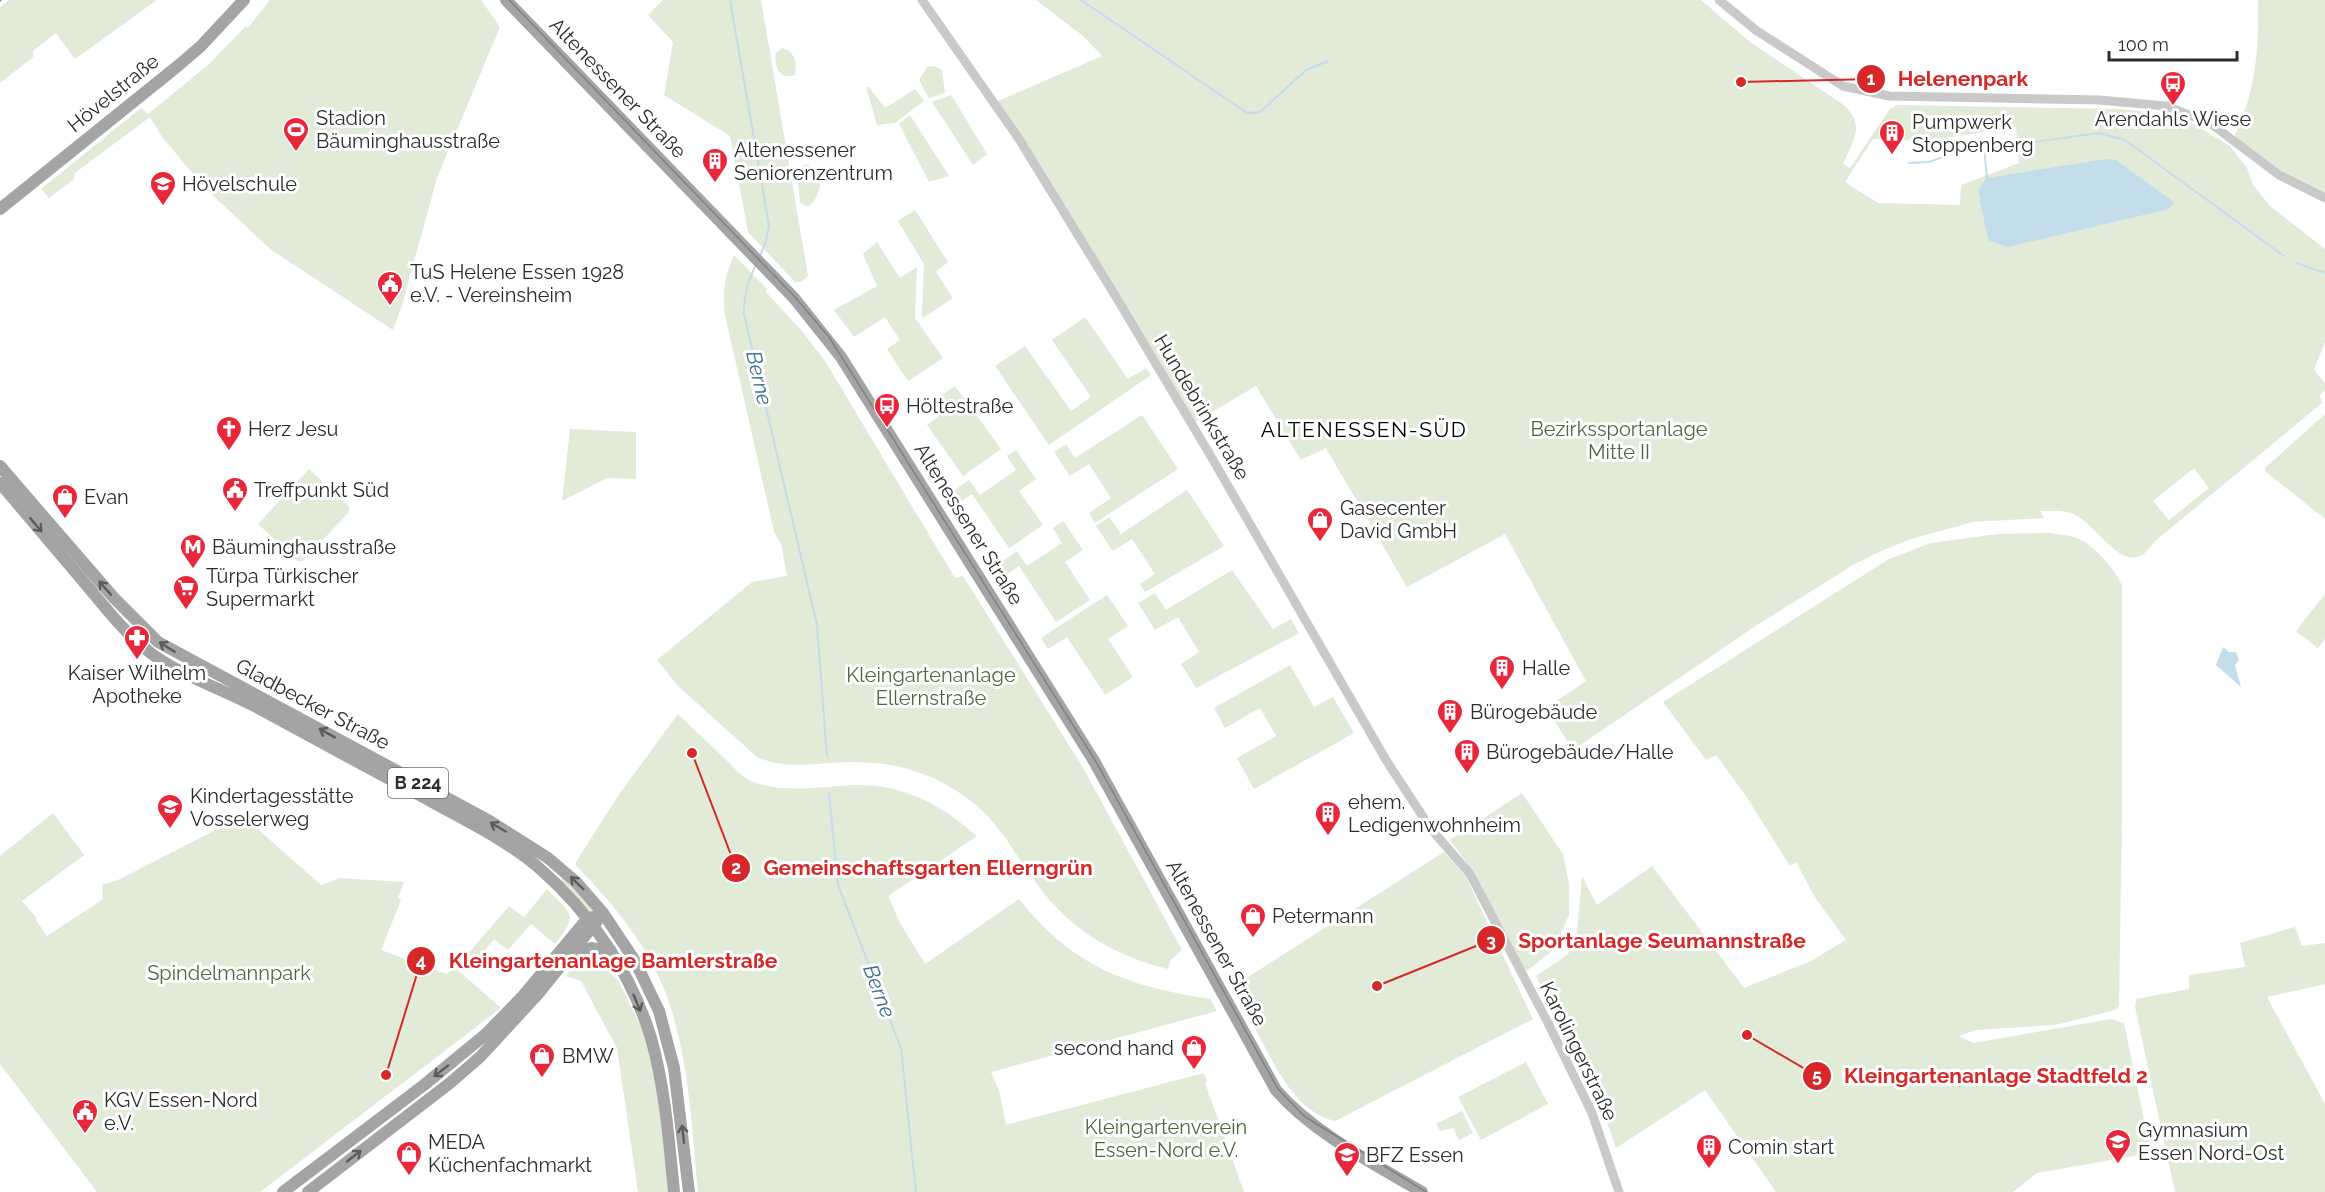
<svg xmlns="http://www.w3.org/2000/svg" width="2325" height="1192" font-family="Raleway,sans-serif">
<rect width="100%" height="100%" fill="#fff"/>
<g fill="#e2ead8" fill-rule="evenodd">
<polygon points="9,0 157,0 75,59 56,33 33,51 33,57 0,83 0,7"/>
<polygon points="270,0 481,0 500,27 437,178 403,302 393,330 270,249 204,187 162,137 150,117 75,173 74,179 49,198 41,189 141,108 148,114 208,65 246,26 248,28"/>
<polygon points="663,0 761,0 808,276 801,282 795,282 748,232 730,136 664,95 673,42 648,15"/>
<path d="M1036 0H1701L1750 42 1844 105C1866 126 1853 140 1843 164L1850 168 1890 109 1896 105 2119 109 2158 113 2192 123 2230 146 2247 168 2253 185 2270 206 2325 249V342L2314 370 2325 383V390L2320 395 2322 403 2154 542C2128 584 2101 529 2077 516 2066 509 2052 511 2040 511L2044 518 1973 522 1914 538 1883 550 1853 565 1757 625 1573 750 1546 708 1586 681 1505 534 1407 587 1326 448 1301 460 1256 386 1195 422 998 101 1102 56 1083 36ZM2016 127 2019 163 1961 185 1960 205 1878 203 1845 182 1873 139 1925 141ZM2194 468 2209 488 2169 520 2153 501Z"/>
<path d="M2258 0H2325V193C2291 182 2263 158 2234 137 2256 91 2259 50 2258 0Z"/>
<path d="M782 48C795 51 797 63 795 75 780 81 773 66 776 53Z"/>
<polygon points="934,66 942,70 945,93 929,98 919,80 927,67"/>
<polygon points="866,87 869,87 885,108 915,89 924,101 895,123 877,125"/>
<polygon points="951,95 987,154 973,165 932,102"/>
<polygon points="910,115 949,176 929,182 899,124"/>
<path d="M806 164 818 170C824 181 818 200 808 207L800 203 797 169Z"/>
<polygon points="915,210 948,262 936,272 953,298 923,318 922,314 924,264 898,221"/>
<polygon points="877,242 900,278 917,267 915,318 943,358 908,381 887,349 900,340 885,317 854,337 834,310 877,286 863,254"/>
<path d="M734 255 767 289 766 292 801 330 825 361 955 578 963 576 1082 766 1182 950 1170 961 1168 969C1119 957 1075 933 1043 892 1011 852 1002 819 955 790 923 769 884 761 847 762 816 763 786 770 757 757L679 687 657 660 752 582 787 576 781 544 774 532 725 315C722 292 725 275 734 255Z"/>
<polygon points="1085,317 1128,379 1146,368 1151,375 1049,445 995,366 1025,346 1071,411 1091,397 1052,340"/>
<polygon points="955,386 1001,449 963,476 927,425 938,417 929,404"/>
<polygon points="2325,414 2325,519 2265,471 2265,468"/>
<polygon points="1142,415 1178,469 1095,523 1089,513 1111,498 1089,464 1070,476 1054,452 1066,444 1075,458"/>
<polygon points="570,429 636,432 636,479 607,478 562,501"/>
<polygon points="1016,450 1036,479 1019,491 1043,525 1009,548 972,494 956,505 949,494 969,480 980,495 1016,470 1007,456"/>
<polygon points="309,469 349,506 349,512 303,561 298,561 258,524"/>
<polygon points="1187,490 1224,546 1145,592 1140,584 1155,574 1132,539 1113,551 1096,526 1109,517 1121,534"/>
<polygon points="1063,521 1083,550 1065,562 1090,600 1056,622 1019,566 1003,577 995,566 1017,551 1027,566 1062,543 1053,528"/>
<path d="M2050 533C2060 535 2071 535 2079 539 2095 546 2115 570 2122 585V813L2119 1006 2115 1010 2055 1025 1976 1030 1959 1036 1973 1043 2111 1019 2124 1023 2151 1153 2037 1173 2013 1192H1776L1705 1090 1616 1148 1601 1105 1536 976 1566 956 1572 949 1576 941 1582 876 1597 905 1652 866 1744 988 1811 961 1846 940 1814 896 1796 862 1790 866 1746 796 1716 755 1706 760 1663 702 1889 559 1931 543 1998 534Z"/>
<polygon points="1232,570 1273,629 1291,619 1299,633 1196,688 1181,664 1199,652 1178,617 1155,630 1138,603 1155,593 1166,610"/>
<polygon points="2325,594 2325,639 2318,648 2296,631"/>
<polygon points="1107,595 1128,626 1108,639 1133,677 1105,695 1067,637 1048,649 1041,638"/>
<polygon points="1290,665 1314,707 1333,697 1354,733 1254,789 1237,758 1276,736 1260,708 1225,728 1214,708"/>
<path d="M678 714C693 729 709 743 724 758 731 764 737 772 744 777 773 796 824 786 857 785 904 784 943 806 977 836L888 896 900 923 925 964 1019 899C1073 967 1127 986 1210 999L1217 1011 991 1072 999 1090 1006 1125 1204 1073 1207 1081 1205 1083 1244 1192H698C692 1128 689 1063 669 1002 651 949 615 905 576 866V862L620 793Z"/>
<polygon points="1522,793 1563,854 1569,884 1569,915 1554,949 1526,972 1474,873 1450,840"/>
<path d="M53 813 84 855 22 901 37 918 36 920 47 936 103 899 102 885 118 880 243 816 321 885 340 878 404 882 398 898 401 900 381 950 446 974 455 969 509 906 524 917 547 889C572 915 579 913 555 944L531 924 508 950 494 939 480 957 468 960 459 971 501 1008 260 1192H97L0 1064V856Z"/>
<path d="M1444 852 1466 877 1533 1019 1335 1121C1293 1112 1272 1059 1253 1025 1247 1014 1237 1001 1235 988L1237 984Z"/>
<polygon points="562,876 592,907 591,916 564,887 561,879"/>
<polygon points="2295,927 2302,946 2325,943 2325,984 2267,997 2325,1104 2325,1192 2175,1192 2135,1007 2136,999 2189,989 2189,975 2245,967 2240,943"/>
<polygon points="590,958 601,960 619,982 648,1040 655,1070 672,1192 638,1192 617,1048 581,981 565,976 578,962"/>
<polygon points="1526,1062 1548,1104 1481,1140 1458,1097"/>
<polygon points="1462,1111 1473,1133 1459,1140 1453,1128 1440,1131 1436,1124"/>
</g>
<g fill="#c3ddeb">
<polygon points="2106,159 2116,160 2174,202 2169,209 2007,247 1988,240 1978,190 1987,178"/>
<polygon points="2223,647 2229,652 2236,652 2239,660 2235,665 2241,687 2216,665"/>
</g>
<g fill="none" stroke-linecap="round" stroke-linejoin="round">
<g stroke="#c3ddeb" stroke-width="2">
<polyline points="730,0 769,225 766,241 760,256"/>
<polyline points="1081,0 1247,113 1260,112 1306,70 1328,61"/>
<polyline points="1984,148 1987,178"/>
<polyline points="1962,152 2099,133 2125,140 2284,256"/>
<polyline points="1909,163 1929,162 1953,153"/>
<polyline points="2296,263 2325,273"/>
<path d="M756 264C749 280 743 296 744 314L817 625 827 757"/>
<polyline points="829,793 838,885 901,1048 916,1192"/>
</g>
<g stroke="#c9c9c9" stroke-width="9">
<polyline points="922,0 1019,139 1116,297 1209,453 1386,760 1431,829 1470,874 1548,1023 1592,1113 1619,1192"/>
<polyline points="1719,0 1757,31 1843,86 1889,96 2099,100 2166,106 2210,123 2279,175 2325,198"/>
</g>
<g stroke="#a4a4a4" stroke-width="12">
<path d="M506 0 794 298 841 357 1094 761 1276 1090C1313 1133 1373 1163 1422 1192"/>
<polyline points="0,209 179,65 201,46 244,0"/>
<polyline points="0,466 114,598 158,642 488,820 548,858 576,882 603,913 635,961 659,1011 674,1068 689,1192"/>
<path d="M0 483C28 516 56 549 84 582 105 607 125 634 152 654 185 678 226 690 262 710 317 740 372 770 427 799 464 820 505 839 538 867 590 912 631 972 651 1038 665 1087 669 1141 674 1192"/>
<polyline points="570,955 591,948 611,951"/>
<polyline points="283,1192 424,1085 486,1034 522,997 587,919 593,917"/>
<polyline points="308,1192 450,1083 480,1057 538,994 597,921"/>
</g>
<polyline stroke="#818181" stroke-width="1.5" points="509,0 795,297 829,337 1095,760 1278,1089 1304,1116 1426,1192"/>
<polyline stroke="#818181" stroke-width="2" stroke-dasharray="6 4.5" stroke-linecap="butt" points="0,1 1,0"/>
</g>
<defs><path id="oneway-shaft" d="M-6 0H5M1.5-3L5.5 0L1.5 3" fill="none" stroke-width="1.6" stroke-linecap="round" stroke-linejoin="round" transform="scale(1.5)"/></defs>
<g stroke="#5c5c5c">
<use href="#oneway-shaft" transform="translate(36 525) rotate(50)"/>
<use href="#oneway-shaft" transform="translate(105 588) rotate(-131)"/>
<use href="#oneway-shaft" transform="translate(167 647) rotate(-148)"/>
<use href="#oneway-shaft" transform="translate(327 733) rotate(-151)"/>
<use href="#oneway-shaft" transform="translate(498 827) rotate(-150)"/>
<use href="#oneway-shaft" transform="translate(577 883) rotate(-136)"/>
<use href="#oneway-shaft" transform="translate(637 1003) rotate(67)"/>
<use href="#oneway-shaft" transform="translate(441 1071) rotate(142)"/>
<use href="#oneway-shaft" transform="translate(683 1134) rotate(-97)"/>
<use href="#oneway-shaft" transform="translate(354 1156) rotate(-38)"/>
</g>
<defs>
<symbol id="bus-pin" viewBox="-11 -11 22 30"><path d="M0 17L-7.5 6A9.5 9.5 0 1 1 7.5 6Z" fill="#e9273a" stroke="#fff"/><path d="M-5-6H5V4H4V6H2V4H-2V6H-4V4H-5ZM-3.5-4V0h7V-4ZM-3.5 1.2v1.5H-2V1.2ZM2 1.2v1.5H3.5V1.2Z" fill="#fff"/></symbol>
<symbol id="stadium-pin" viewBox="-11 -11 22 30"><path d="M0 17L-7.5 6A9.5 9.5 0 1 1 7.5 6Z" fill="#e9273a" stroke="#fff"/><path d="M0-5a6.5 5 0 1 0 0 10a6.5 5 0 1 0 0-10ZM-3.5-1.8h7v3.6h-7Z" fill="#fff"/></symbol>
<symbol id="building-pin" viewBox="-11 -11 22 30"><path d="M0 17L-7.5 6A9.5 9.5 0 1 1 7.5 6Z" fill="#e9273a" stroke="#fff"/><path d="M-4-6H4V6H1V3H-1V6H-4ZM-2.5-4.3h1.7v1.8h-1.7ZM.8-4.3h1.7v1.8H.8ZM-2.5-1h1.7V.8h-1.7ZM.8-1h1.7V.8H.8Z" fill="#fff"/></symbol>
<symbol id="school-pin" viewBox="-11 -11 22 30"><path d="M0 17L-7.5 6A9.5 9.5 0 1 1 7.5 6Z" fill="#e9273a" stroke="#fff"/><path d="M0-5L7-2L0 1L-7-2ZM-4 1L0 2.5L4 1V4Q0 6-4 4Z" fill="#fff"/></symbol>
<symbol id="civic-pin" viewBox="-11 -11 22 30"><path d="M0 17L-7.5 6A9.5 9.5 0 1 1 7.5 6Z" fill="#e9273a" stroke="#fff"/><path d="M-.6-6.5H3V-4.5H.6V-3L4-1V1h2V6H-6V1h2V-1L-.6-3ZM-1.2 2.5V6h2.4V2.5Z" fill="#fff"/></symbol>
<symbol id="church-pin" viewBox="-11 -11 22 30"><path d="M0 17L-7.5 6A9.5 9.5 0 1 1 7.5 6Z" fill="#e9273a" stroke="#fff"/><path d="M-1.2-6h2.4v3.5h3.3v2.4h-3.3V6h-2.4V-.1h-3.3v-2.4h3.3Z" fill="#fff"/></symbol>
<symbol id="shop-pin" viewBox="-11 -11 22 30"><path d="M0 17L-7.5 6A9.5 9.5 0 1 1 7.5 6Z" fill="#e9273a" stroke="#fff"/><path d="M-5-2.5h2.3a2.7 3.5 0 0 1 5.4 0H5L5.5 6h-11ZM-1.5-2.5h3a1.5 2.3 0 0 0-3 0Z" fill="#fff"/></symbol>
<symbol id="metro-pin" viewBox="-11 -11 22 30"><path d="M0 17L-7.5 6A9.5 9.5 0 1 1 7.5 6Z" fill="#e9273a" stroke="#fff"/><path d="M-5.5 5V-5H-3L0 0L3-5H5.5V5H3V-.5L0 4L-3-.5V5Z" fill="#fff"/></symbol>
<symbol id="supermarket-pin" viewBox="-11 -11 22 30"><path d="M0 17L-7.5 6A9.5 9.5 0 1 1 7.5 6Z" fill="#e9273a" stroke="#fff"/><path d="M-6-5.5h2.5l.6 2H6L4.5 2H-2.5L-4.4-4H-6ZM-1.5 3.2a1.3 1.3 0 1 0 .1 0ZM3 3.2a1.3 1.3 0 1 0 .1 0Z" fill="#fff"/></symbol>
<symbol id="pharmacy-pin" viewBox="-11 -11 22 30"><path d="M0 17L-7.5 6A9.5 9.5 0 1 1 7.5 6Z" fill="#e9273a" stroke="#fff"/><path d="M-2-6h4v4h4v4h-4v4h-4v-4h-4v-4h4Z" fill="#fff"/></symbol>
</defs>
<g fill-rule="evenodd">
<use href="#bus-pin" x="2158" y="69" width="30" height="40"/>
<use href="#stadium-pin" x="281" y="115" width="30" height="40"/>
<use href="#building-pin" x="1877" y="118" width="30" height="40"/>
<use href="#building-pin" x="700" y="146" width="30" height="40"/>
<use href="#school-pin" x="148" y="169" width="30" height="40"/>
<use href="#civic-pin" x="375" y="269" width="30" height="40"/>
<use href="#bus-pin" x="872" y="391" width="30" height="40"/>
<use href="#church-pin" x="214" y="414" width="30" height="40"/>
<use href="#civic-pin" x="220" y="475" width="30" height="40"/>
<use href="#shop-pin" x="50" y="482" width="30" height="40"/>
<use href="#shop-pin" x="1305" y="505" width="30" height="40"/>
<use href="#metro-pin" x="178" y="532" width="30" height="40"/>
<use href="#supermarket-pin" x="171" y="573" width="30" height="40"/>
<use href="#pharmacy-pin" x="122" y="623" width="30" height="40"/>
<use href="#building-pin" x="1487" y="653" width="30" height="40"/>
<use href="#building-pin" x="1435" y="697" width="30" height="40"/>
<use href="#building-pin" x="1452" y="737" width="30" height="40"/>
<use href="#school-pin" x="155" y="792" width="30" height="40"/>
<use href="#building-pin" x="1313" y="799" width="30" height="40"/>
<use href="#shop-pin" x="1238" y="901" width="30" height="40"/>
<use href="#shop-pin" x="1179" y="1033" width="30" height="40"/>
<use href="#shop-pin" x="527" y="1041" width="30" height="40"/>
<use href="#civic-pin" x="70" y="1097" width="30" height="40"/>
<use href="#school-pin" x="2103" y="1127" width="30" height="40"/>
<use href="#building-pin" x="1694" y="1132" width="30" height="40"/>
<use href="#shop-pin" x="394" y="1139" width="30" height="40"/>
<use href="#school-pin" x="1332" y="1140" width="30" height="40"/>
</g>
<g text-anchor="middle" stroke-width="6" stroke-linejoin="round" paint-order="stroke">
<rect fill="#fff" stroke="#6b6b6b" stroke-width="1.5" x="388" y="768" width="60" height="30" rx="4.5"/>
<g font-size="18" font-weight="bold" fill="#2c2c2c">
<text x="418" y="789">B 224</text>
</g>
<g font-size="20" fill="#2c2c2c" stroke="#fff">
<text transform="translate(618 88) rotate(46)" y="7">Altenessener Straße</text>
<text transform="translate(113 93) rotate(-39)" y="7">Hövelstraße</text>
<text transform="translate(1202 407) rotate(59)" y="7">Hundebrinkstraße</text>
<text transform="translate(969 524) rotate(58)" y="7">Altenessener Straße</text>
<text transform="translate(313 704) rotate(28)" y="7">Gladbecker Straße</text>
<text transform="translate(1217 943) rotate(61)" y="7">Altenessener Straße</text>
<text transform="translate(1579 1051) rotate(64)" y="7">Karolingerstraße</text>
</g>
<g font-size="20" fill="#2c2c2c" stroke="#fff" text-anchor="start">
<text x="316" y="125">Stadion<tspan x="316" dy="23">Bäuminghausstraße</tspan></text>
<text x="2173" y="126" text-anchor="middle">Arendahls Wiese</text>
<text x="1912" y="129">Pumpwerk<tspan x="1912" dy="23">Stoppenberg</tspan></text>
<text x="734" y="157">Altenessener<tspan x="734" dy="23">Seniorenzentrum</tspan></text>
<text x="182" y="191">Hövelschule</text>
<text x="410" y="279">TuS Helene Essen 1928<tspan x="410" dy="23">e.V. - Vereinsheim</tspan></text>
<text x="906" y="413">Höltestraße</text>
<text x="248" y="436">Herz Jesu</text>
<text x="254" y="497">Treffpunkt Süd</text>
<text x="84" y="504">Evan</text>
<text x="1340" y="515">Gasecenter<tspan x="1340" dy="23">David GmbH</tspan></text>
<text x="212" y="554">Bäuminghausstraße</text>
<text x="206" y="583">Türpa Türkischer<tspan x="206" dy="23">Supermarkt</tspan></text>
<text x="1522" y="675">Halle</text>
<text x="137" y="680" text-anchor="middle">Kaiser Wilhelm<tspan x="137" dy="23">Apotheke</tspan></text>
<text x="1470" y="719">Bürogebäude</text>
<text x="1486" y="759">Bürogebäude/Halle</text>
<text x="190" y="803">Kindertagesstätte<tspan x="190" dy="23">Vosselerweg</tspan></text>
<text x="1348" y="809">ehem.<tspan x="1348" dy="23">Ledigenwohnheim</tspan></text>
<text x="1272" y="923">Petermann</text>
<text x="1174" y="1055" text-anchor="end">second hand</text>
<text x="562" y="1063">BMW</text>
<text x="104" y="1107">KGV Essen-Nord<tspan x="104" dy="23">e.V.</tspan></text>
<text x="2138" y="1137">Gymnasium<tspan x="2138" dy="23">Essen Nord-Ost</tspan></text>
<text x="428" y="1149">MEDA<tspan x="428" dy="23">Küchenfachmarkt</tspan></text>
<text x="1728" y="1154">Comin start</text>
<text x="1366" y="1162">BFZ Essen</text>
</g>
<g font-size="20" fill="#506839" stroke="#fff">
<text x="1619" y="436">Bezirkssportanlage<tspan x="1619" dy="23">Mitte II</tspan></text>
<text x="931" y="682">Kleingartenanlage<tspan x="931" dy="23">Ellernstraße</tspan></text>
<text x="229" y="980">Spindelmannpark</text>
<text x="1166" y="1134">Kleingartenverein<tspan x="1166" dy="23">Essen-Nord e.V.</tspan></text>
</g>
<g font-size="21" font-style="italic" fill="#396f8f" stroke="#fff">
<text transform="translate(759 378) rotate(77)" y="7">Berne</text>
<text transform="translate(879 991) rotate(69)" y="7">Berne</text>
</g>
<g font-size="21" letter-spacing="1.5" fill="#000" stroke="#fff">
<text x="1364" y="437">ALTENESSEN-SÜD</text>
</g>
</g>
<path fill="none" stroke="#d62828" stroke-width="2" d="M1741 82L1871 79M692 753L736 868M1377 986L1491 940M386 1075L421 961M1747 1035L1817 1076"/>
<g fill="#d62828" stroke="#fff" stroke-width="2">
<circle cx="1741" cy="82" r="6"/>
<circle cx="692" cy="753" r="6"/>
<circle cx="1377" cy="986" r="6"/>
<circle cx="386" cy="1075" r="6"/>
<circle cx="1747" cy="1035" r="6"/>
<circle cx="1871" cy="79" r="15"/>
<circle cx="736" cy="868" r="15"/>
<circle cx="1491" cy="940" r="15"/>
<circle cx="421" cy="961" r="15"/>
<circle cx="1817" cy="1076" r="15"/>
</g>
<g font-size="18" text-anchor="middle" font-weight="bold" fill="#fff">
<text x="1871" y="85">1</text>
<text x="736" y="874">2</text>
<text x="1491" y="947">3</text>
<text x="421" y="967">4</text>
<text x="1817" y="1082">5</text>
</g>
<g font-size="21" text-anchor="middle" font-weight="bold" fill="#d62828" stroke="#fff" stroke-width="6" stroke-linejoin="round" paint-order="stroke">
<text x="1963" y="86">Helenenpark</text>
<text x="928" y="875">Gemeinschaftsgarten Ellerngrün</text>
<text x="1662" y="948">Sportanlage Seumannstraße</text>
<text x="613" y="968">Kleingartenanlage Bamlerstraße</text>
<text x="1996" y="1083">Kleingartenanlage Stadtfeld 2</text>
</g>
<path d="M2109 51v9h128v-9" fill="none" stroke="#2c2c2c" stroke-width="3"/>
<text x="2118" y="51" font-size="18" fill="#2c2c2c" stroke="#ffffff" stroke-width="4.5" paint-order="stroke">100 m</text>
</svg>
